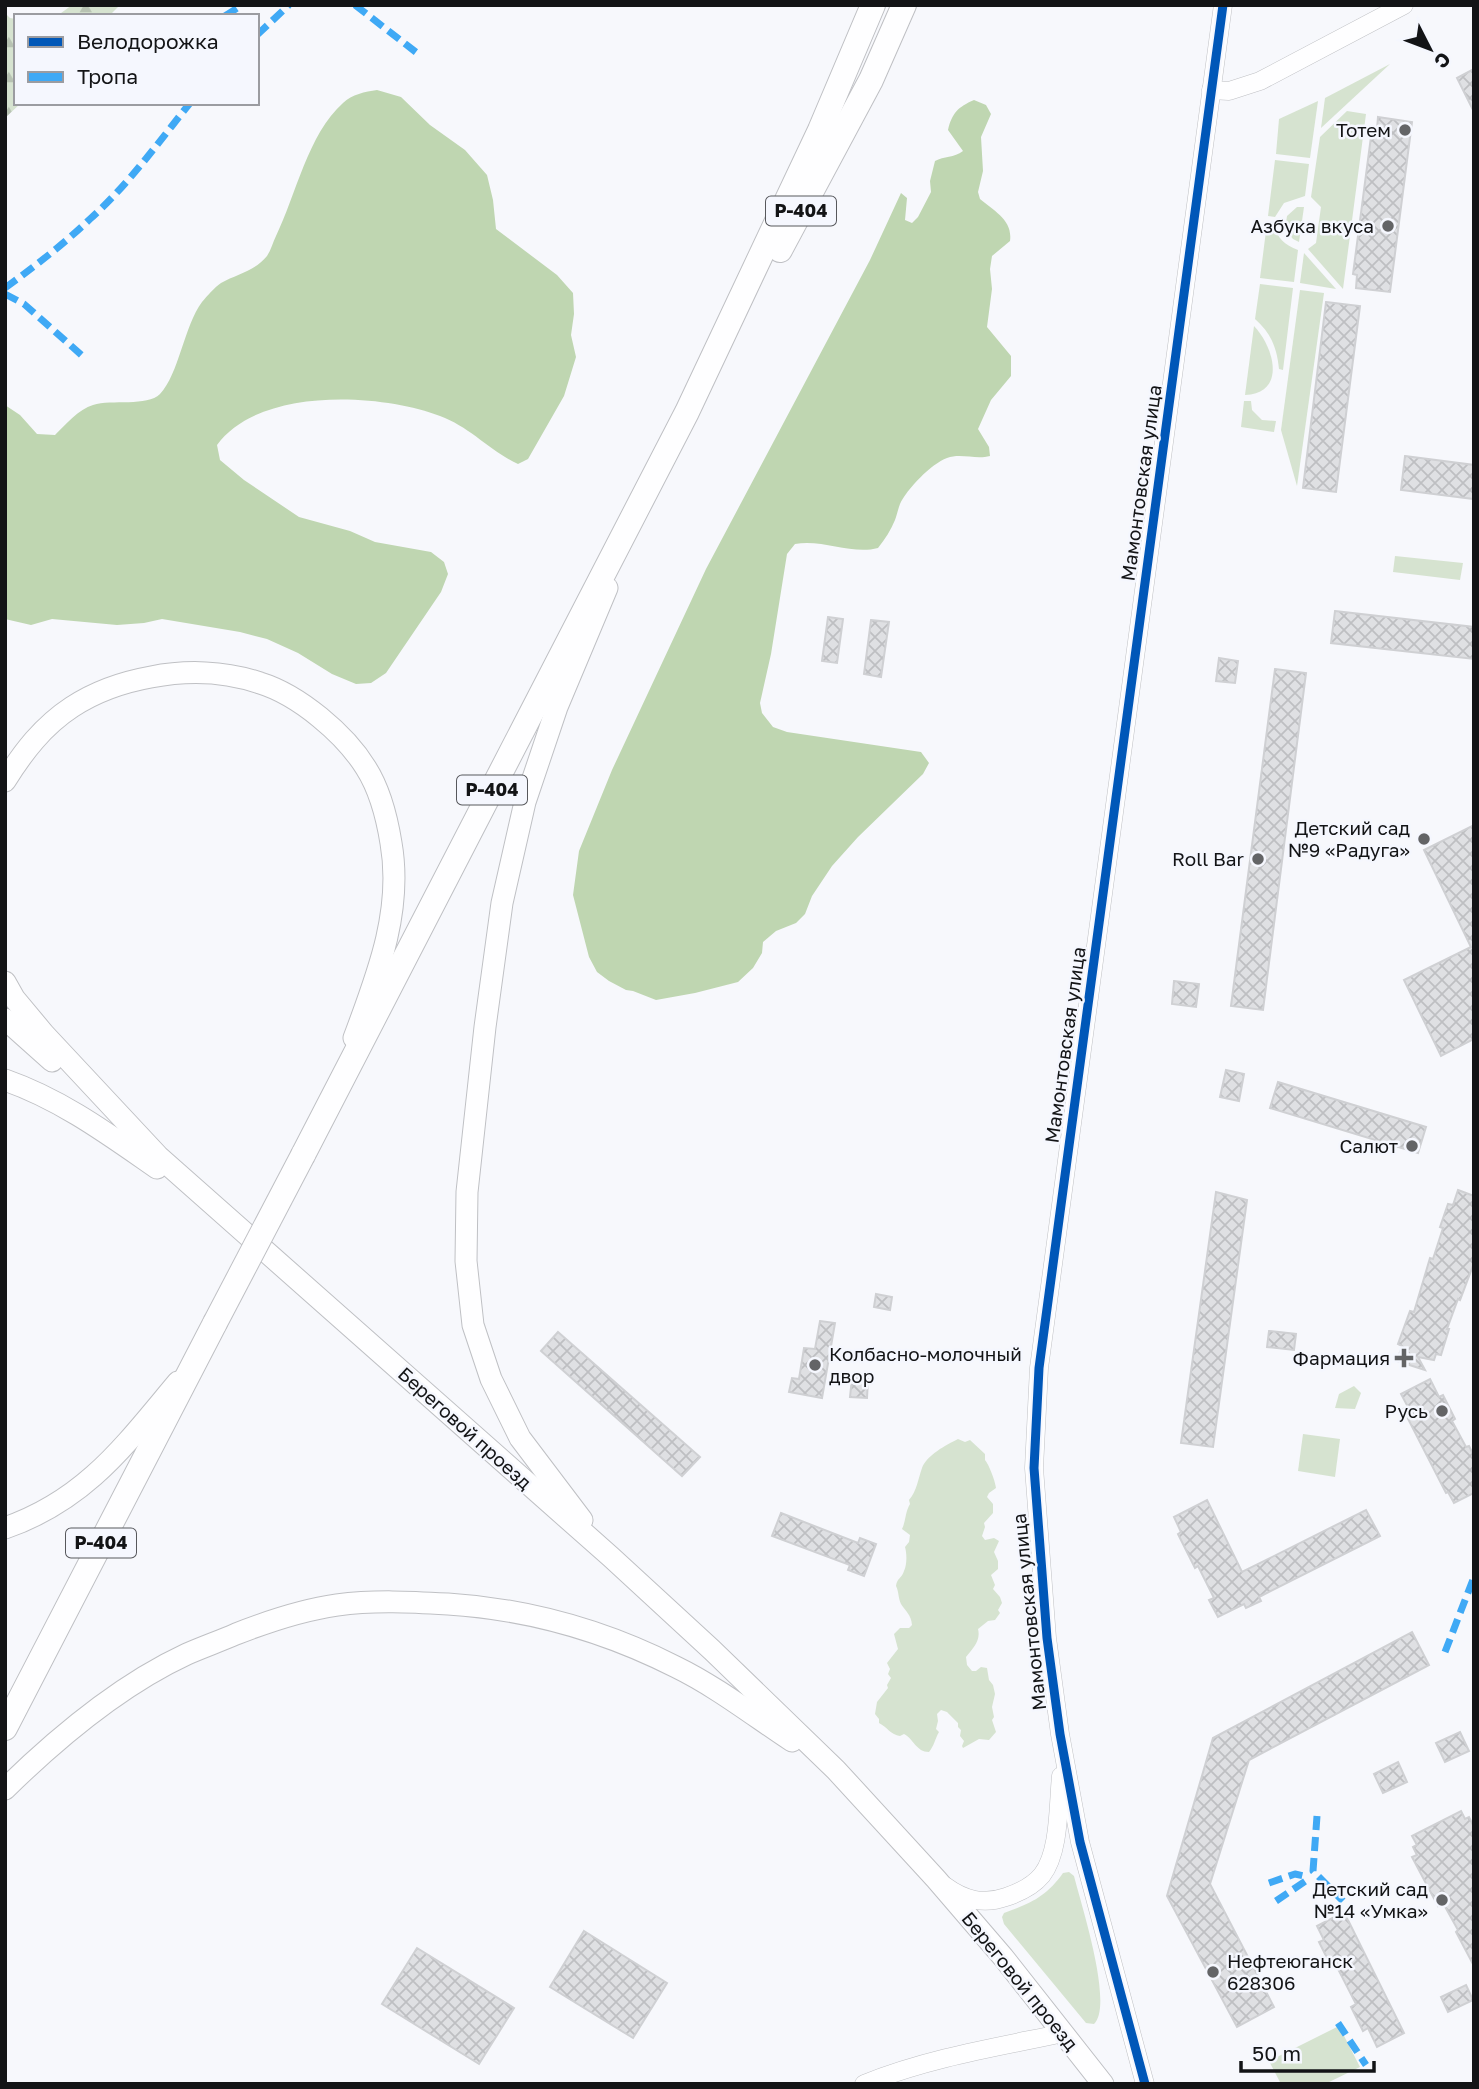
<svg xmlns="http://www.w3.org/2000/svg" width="1479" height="2089" font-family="'Golos Text',sans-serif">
<defs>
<pattern id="forest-firs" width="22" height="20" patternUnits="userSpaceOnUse" patternTransform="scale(1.75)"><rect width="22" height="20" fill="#d6e3d0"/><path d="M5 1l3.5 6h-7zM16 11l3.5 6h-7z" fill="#b7c2b2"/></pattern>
<pattern id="building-cross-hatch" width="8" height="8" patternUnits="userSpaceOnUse" patternTransform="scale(1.75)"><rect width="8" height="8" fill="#dfe0e3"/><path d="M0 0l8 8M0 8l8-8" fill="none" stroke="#bebfc2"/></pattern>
</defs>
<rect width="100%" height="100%" fill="#f7f8fc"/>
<g fill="#d6e3d0">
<polygon points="1390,64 1321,128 1325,98"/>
<polygon points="1318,101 1310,158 1276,154 1279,119"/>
<polygon points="1347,111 1366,114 1343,289 1308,249 1316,243 1321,207 1311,197 1320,137"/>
<polygon points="1275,160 1309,164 1305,196 1284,203 1275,217 1268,216"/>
<polygon points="1297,207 1304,207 1299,242 1293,239 1285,229 1287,216"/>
<path d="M1267 223H1274C1276 238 1285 245 1298 250L1294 282 1260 278Z"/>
<polygon points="1304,253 1336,289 1300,283"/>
<path d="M1260 284 1293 288 1283 370 1279 369C1277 348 1271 333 1255 319Z"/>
<polygon points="1300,290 1324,293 1297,486 1281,430"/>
<path d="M1254 326C1274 347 1287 393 1245 395Z"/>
<polygon points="1244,401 1251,401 1252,410 1262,420 1276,421 1274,432 1241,427"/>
<polygon points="1395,556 1463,563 1460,580 1393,572"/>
<polygon points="1354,1386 1361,1393 1355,1409 1335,1408 1339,1394"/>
<polygon points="1303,1434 1340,1439 1335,1477 1298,1471"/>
<path d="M958 1439 965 1442 970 1440 985 1454V1460C989 1465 995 1480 996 1488L989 1493 987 1497 993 1504V1513L984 1523 985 1527 982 1536 985 1540 994 1538 999 1541 994 1552 998 1561V1569L991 1575 995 1585 993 1589 1000 1597 1002 1603 998 1610 1000 1613 995 1620 988 1621 978 1629C981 1641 973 1648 966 1657L967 1665 972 1671H976L981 1667 987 1668 989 1680 993 1685 995 1694 992 1707 994 1717 992 1720 996 1732 989 1740 979 1739 963 1748 962 1746 964 1741 960 1736 961 1730 958 1727V1723L947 1712 941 1710 937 1714 938 1721 936 1729 939 1732C935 1739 934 1746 929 1752 916 1752 914 1739 904 1734L900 1736C891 1735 887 1727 879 1723V1719L875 1714 877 1702 888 1688 887 1685 891 1678 888 1674 890 1669 887 1663 898 1649 894 1634 900 1628H909L912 1625C911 1614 906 1612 901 1604 898 1598 899 1592 896 1586 897 1578 902 1578 904 1571 907 1565 907 1554 905 1547L909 1542 910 1535 902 1529C906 1521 905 1512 910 1504L909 1500C917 1491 918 1479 922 1468 927 1455 946 1445 958 1439Z"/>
<path d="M1069 1872 1074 1876C1081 1904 1114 2005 1094 2024L1086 2023 1004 1924 1002 1917 1004 1913C1031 1903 1046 1897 1063 1873Z"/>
<polygon points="1339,2026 1360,2067 1325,2084 1281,2084 1269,2061"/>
</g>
<g fill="url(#forest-firs)">
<polygon points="72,5 120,5 109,16 57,16"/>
<polygon points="5,13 10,18 16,19 16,103 21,103 5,118"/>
</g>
<g fill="#bfd6b1">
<path d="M377 90 401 97 430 125 465 150 487 175 493 200 496 229 557 275 573 293 574 314 571 335 576 357 564 396 528 459 518 464C490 451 470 427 440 416 380 393 259 387 217 445L220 460 244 480 299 517 350 531 375 542 431 552 444 562 448 574 441 592 386 673 371 683 356 684 332 674 298 653 267 639 240 632 162 619 144 623 117 625 52 619 31 625 5 619V405L20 415 37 434 55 435C65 425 79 409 93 405 112 399 147 407 160 394 179 374 184 326 202 302 207 296 215 287 221 283 237 274 255 271 267 256 271 250 273 242 276 236 296 195 308 134 343 103 352 94 365 92 377 90Z"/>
<path d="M974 100 986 105 991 114 981 137 983 171 978 192 980 199C994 211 1013 220 1010 241L992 256 990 269 992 289 987 327 1011 356V376L991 400 978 429 989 447 990 456C976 460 961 453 947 458 931 464 907 489 900 504 898 509 897 515 895 520 891 530 885 539 878 548 852 555 823 539 795 544L787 554 771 654 760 703 762 713 773 727 787 732 921 752 929 763 923 774 858 837 832 866 812 896 805 914 796 923 776 931 763 942 762 953 753 968 738 982 695 993 656 1000 633 991 626 990 609 981 597 972 589 957 573 895 579 851 612 770 706 569 870 260 901 193 907 198 905 220 912 223 918 217 931 192 930 181 935 161C944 156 954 158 963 151L948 130C952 113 958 107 974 100Z"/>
</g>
<g fill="url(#building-cross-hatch)" stroke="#cfd0d3" stroke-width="2">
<polygon points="1474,69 1474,112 1457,78"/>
<polygon points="1378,117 1412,122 1390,292 1356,288 1357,275 1353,274 1372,129 1377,129"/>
<polygon points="1326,302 1360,306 1336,492 1303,488"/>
<polygon points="1405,456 1474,465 1474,499 1401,490"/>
<polygon points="1335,611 1474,627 1474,659 1331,643"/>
<polygon points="828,617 843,619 837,663 822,661"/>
<polygon points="871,620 889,622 881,677 864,674"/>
<polygon points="1219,658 1238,661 1235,683 1216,681"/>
<polygon points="1275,669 1306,673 1263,1010 1231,1006"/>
<polygon points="1474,825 1474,1039 1441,1056 1404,980 1471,947 1424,850"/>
<polygon points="1174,981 1199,984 1196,1007 1172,1004"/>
<polygon points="1226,1070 1244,1074 1239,1101 1220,1097"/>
<polygon points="1278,1082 1426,1127 1418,1153 1270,1108"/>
<polygon points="1458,1190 1474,1196 1474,1263 1460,1300 1458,1299 1447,1329 1449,1329 1441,1355 1436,1354 1434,1360 1418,1357 1425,1370 1397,1361 1402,1346 1398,1344 1410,1311 1414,1312 1430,1258 1433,1259 1443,1228 1440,1227 1448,1204 1453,1205"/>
<polygon points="1216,1192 1247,1200 1213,1447 1181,1443"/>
<polygon points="876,1294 892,1297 890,1310 874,1307"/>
<polygon points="820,1321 835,1323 822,1398 789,1392 792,1378 799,1379 804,1348 815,1349"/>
<polygon points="1269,1331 1296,1334 1294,1350 1267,1347"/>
<polygon points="558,1332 700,1457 682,1476 541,1351"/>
<polygon points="852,1378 868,1379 867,1398 850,1397"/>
<polygon points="1430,1379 1439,1397 1443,1395 1455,1419 1452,1421 1466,1447 1469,1446 1474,1456 1474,1493 1454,1503 1448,1492 1446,1493 1403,1409 1408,1407 1401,1394"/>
<polygon points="1207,1500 1242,1572 1366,1510 1380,1536 1259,1597 1261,1601 1246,1608 1244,1604 1218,1617 1209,1600 1214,1598 1198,1566 1195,1568 1178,1534 1181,1532 1174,1517"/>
<polygon points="781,1513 858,1543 860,1538 876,1544 864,1576 848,1570 850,1565 772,1536"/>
<polygon points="1412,1632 1429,1665 1249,1760 1210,1884 1274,2007 1237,2027 1167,1896 1213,1738"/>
<polygon points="1460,1732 1469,1751 1445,1762 1436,1743"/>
<polygon points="1398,1762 1407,1782 1383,1793 1374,1774"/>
<polygon points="1461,1811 1465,1819 1469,1817 1474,1827 1474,1966 1456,1932 1458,1930 1443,1903 1438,1906 1412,1857 1417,1855 1413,1847 1417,1845 1412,1836"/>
<polygon points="1344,1912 1404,2033 1377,2047 1368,2028 1363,2031 1351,2007 1356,2004 1335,1963 1331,1966 1319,1942 1324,1940 1317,1926"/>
<polygon points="584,1931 667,1983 633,2038 550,1987"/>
<polygon points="417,1948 514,2008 479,2064 382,2004"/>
<polygon points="1466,1985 1473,2000 1448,2012 1441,1997"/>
</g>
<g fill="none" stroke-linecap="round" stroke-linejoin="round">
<defs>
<g id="minor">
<polyline points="1211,90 1229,91 1260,81 1404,5"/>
<path d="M945 1886C964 1900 983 1905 1006 1897 1018 1893 1033 1886 1042 1875 1060 1852 1058 1805 1061 1776"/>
<path d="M864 2084C928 2058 997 2047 1064 2033"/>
<polyline points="1145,2084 1080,1842 1060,1734 1047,1638 1034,1468 1039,1368 1223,5"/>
</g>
<g id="major">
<path d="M5 781C23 752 43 726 72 707 95 692 123 682 151 677 186 670 225 671 260 683 299 695 345 734 366 768 380 790 387 818 391 843 403 911 377 976 354 1038"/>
<polyline points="5,982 14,998 44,1034 158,1156 611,1557 712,1650 836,1770 936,1879 1003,1957 1103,2084"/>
<polyline points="5,1019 52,1061"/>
<path d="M5 1080C62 1100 108 1134 157 1168"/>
<polyline points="582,1520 520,1438 491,1379 473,1325 466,1261 467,1192 485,1027 502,903 525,802 557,707 607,588"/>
<path d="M5 1528C86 1500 125 1445 178 1382"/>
<path d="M5 1789C57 1738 120 1685 187 1654 203 1647 220 1641 236 1634 269 1621 302 1610 337 1605 374 1600 411 1602 448 1604 527 1609 605 1631 676 1667 717 1687 754 1716 792 1741"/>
</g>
<g id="highway">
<polyline points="780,250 871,80 904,5"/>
<polyline points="303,1155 687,412 820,130 873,5"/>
<polyline points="5,1728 215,1323"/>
</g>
</defs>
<use href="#minor" stroke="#bfc0c4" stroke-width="19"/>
<use href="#major" stroke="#bfc0c4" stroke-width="23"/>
<use href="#highway" stroke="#bfc0c4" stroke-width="26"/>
<use href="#minor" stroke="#fefeff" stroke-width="18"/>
<use href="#major" stroke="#fefeff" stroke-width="21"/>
<use href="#highway" stroke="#fefeff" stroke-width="24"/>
<defs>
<polyline id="highway-bridge" points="215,1323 303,1155"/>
</defs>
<use href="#highway-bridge" stroke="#bfc0c4" stroke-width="26" stroke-linecap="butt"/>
<use href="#highway-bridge" stroke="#fefeff" stroke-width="24"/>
<g stroke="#3fa9f5" stroke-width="7" stroke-dasharray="14 7" stroke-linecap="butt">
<polyline points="355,5 417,53"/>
<polyline points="225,16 242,5"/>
<polyline points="257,35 289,5"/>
<path d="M5 288C35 266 64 244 90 219 128 185 158 143 190 103"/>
<polyline points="5,294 24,304 86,359"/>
<polyline points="1445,1652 1474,1577"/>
<polyline points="1317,1816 1313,1871 1343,1901"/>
<polyline points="1269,1883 1295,1874 1304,1876"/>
<polyline points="1276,1901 1310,1878"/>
<polyline points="1338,2023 1366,2065"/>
</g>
<defs>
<polyline id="cycleway" points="1145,2084 1080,1842 1060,1734 1047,1638 1034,1468 1039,1368 1223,5"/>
</defs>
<use href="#cycleway" stroke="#f5f7fe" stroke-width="13"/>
<use href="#cycleway" stroke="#0057b8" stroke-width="9"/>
</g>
<g fill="#636466" stroke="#f5f7fe" stroke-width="2.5">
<circle cx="1405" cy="130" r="7"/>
<circle cx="1388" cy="226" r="7"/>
<circle cx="1424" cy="839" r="7"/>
<circle cx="1258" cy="859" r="7"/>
<circle cx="1412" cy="1146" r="7"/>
<path d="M1400.5 1347.5h7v7h7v7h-7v7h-7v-7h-7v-7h7z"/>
<circle cx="815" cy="1365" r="7"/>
<circle cx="1442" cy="1411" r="7"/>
<circle cx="1442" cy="1900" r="7"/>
<circle cx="1213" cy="1972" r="7"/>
</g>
<g text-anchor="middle" stroke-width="5" stroke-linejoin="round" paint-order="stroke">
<g fill="#f5f7fe" stroke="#57585c" stroke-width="2">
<rect x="766" y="196.5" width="70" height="29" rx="5"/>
<rect x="457" y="775.5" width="70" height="29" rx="5"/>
<rect x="66" y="1528.5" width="70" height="29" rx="5"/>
</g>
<g font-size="18" font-weight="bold" fill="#131416">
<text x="801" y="217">Р-404</text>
<text x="492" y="796">Р-404</text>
<text x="101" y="1549">Р-404</text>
</g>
<g font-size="19" fill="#131416" stroke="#f5f7fe" text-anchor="end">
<text x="1391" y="137">Тотем</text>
<text x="1374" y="233">Азбука вкуса</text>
<text x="1410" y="835">Детский сад<tspan x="1410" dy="22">№9 «Радуга»</tspan></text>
<text x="1244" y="866">Roll Bar</text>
<text x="1398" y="1153">Салют</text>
<text x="829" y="1361" text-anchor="start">Колбасно-молочный<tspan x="829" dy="22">двор</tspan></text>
<text x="1390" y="1365">Фармация</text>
<text x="1428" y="1418">Русь</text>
<text x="1428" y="1896">Детский сад<tspan x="1428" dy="22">№14 «Умка»</tspan></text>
<text x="1227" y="1968" text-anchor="start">Нефтеюганск<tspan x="1227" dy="22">628306</tspan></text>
</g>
<g font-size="19" fill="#131416" stroke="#f5f7fe">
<text transform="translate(1141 483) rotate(-82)" y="7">Мамонтовская улица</text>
<text transform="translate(1065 1045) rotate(-82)" y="7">Мамонтовская улица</text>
<text transform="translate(465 1428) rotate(42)" y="7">Береговой проезд</text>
<text transform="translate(1029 1612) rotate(-96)" y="7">Мамонтовская улица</text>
<text transform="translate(1020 1981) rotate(51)" y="7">Береговой проезд</text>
</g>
</g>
<rect width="1479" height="2089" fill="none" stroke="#131416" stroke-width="14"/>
<rect x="14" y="14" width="245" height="91" fill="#f5f7fe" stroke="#9b9ca1" stroke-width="2"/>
<rect x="28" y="37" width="35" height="10" fill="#0057b8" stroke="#9b9ca1" stroke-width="2"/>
<text x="77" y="49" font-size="21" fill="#131416">Велодорожка</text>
<rect x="28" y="72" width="35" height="10" fill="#3fa9f5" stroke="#9b9ca1" stroke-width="2"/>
<text x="77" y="84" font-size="21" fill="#131416">Тропа</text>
<g transform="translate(1430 49) rotate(132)" stroke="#f5f7fe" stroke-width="5" paint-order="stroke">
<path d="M0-5L12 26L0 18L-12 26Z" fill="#131416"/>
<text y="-10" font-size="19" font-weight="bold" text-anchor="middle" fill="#131416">С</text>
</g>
<path d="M1241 2061v10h133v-10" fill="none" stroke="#131416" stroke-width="3.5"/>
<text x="1252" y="2061" font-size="21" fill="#131416" stroke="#f5f7fe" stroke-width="5" paint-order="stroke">50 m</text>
</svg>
